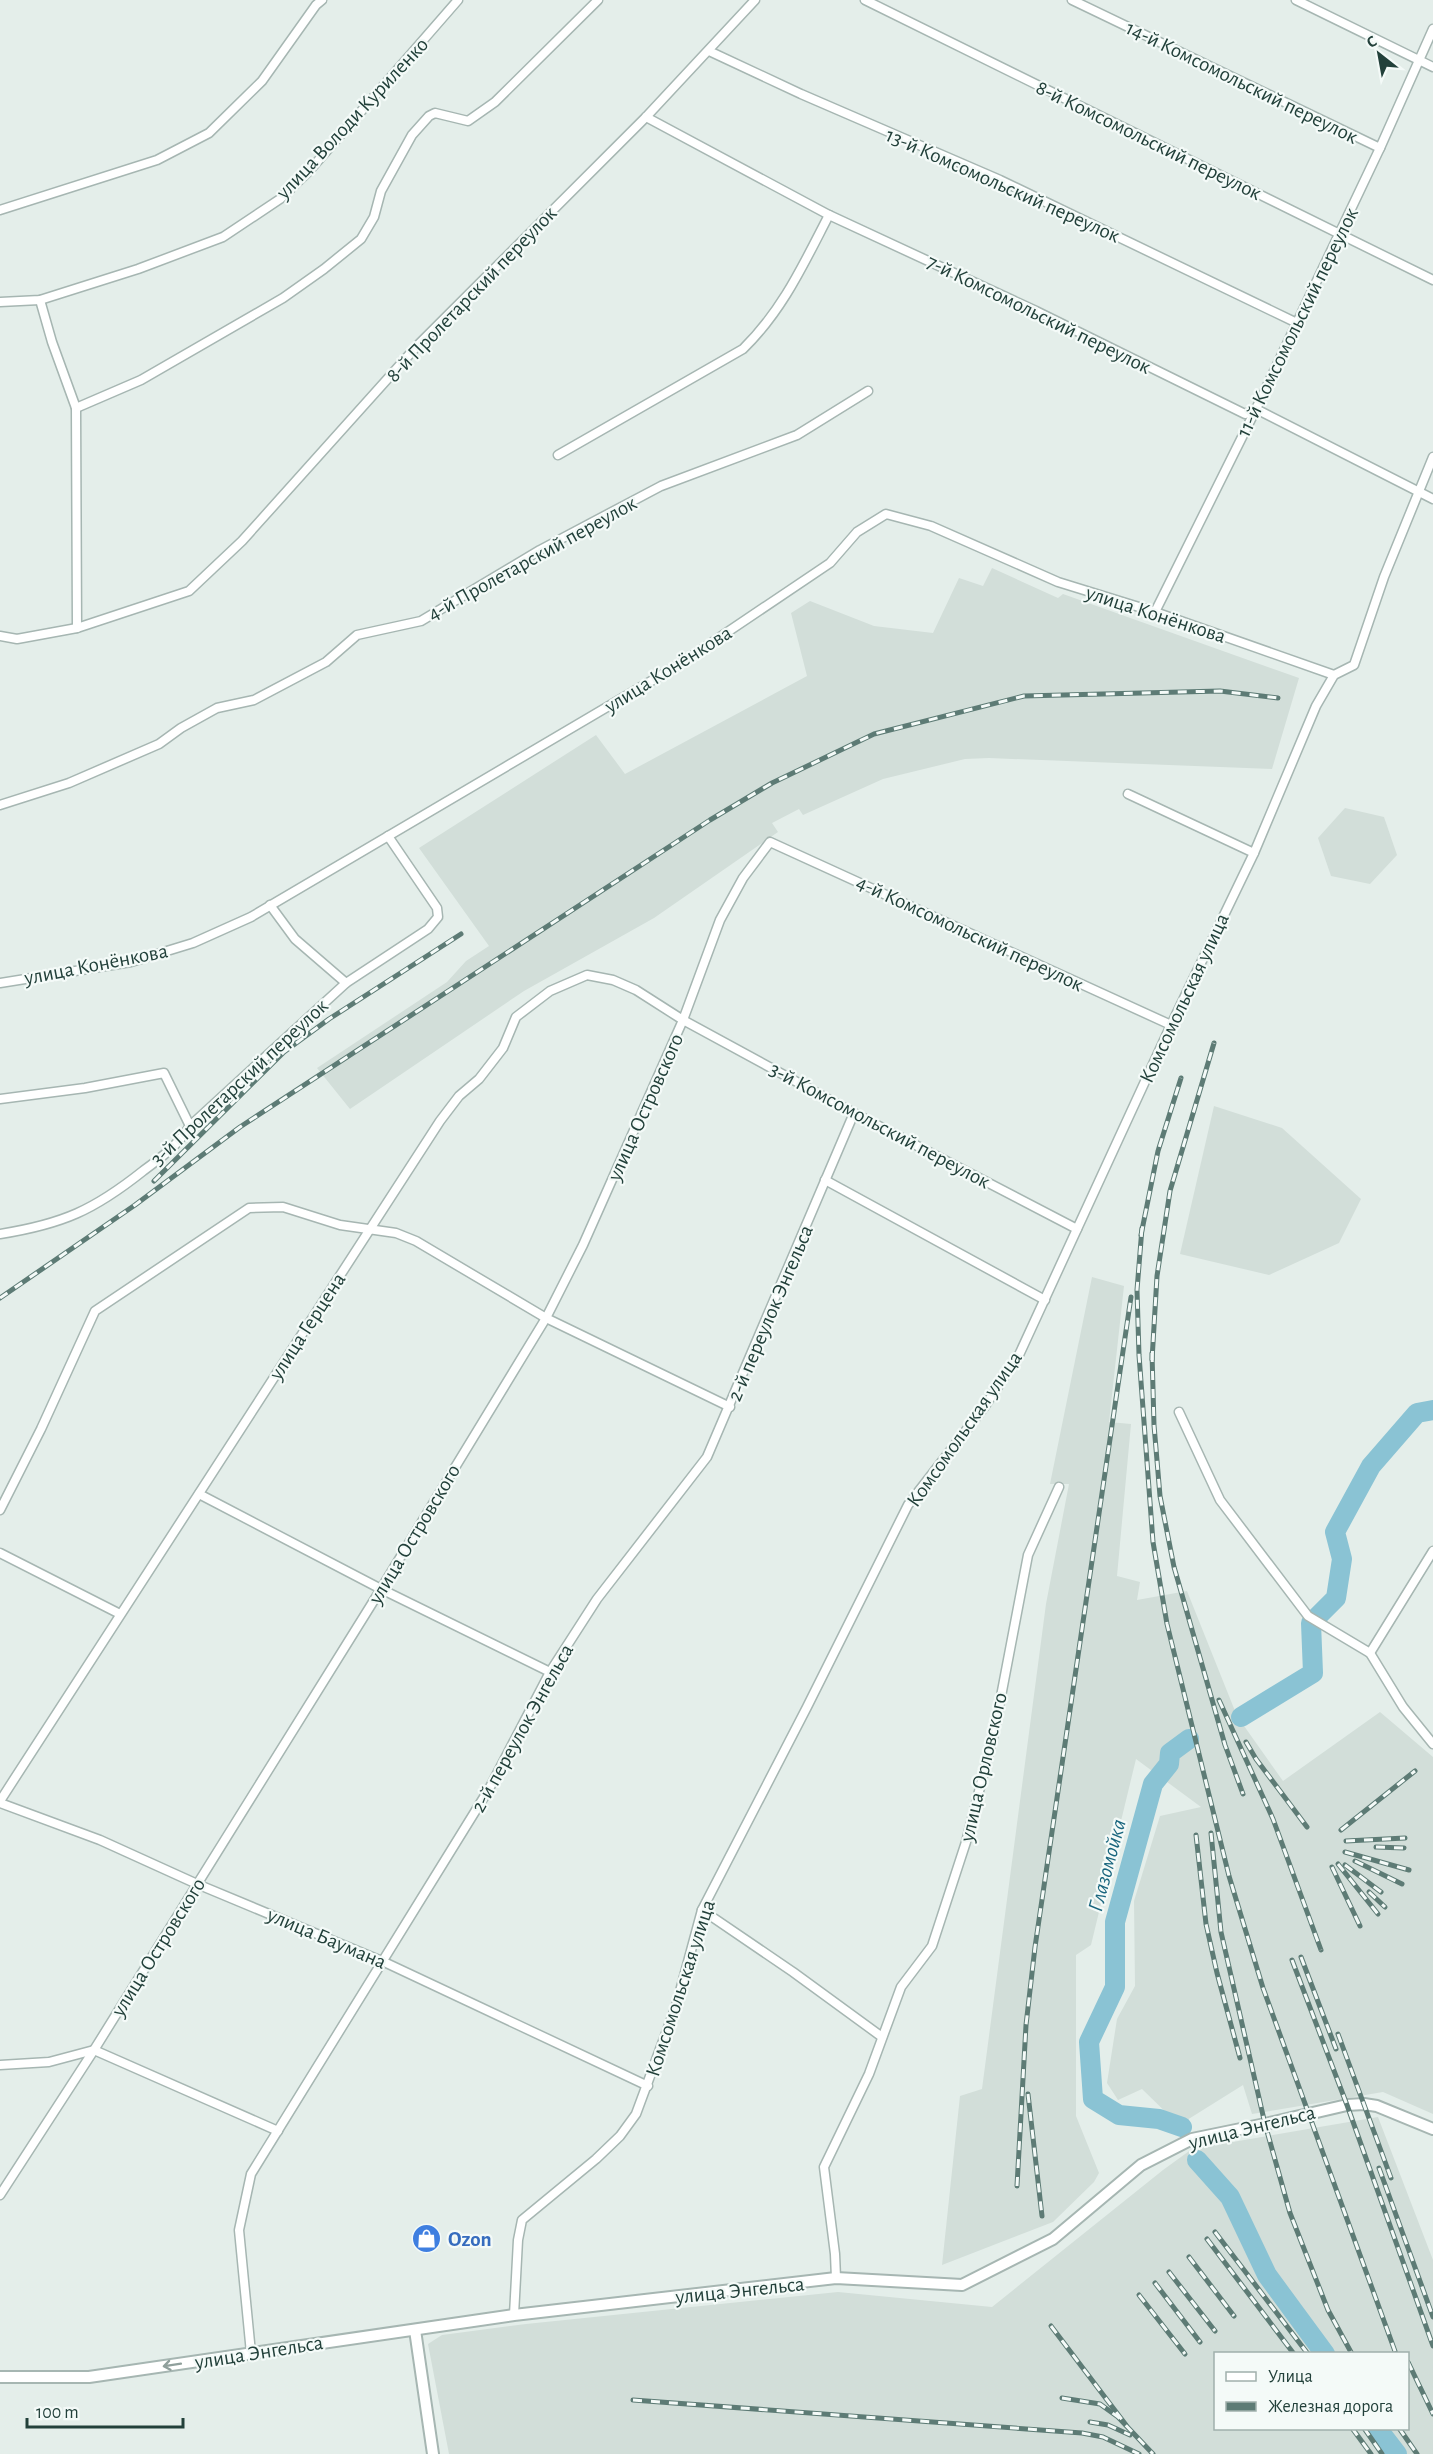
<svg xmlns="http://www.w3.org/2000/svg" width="1433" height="2454" font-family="'Alegreya Sans',sans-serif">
<rect width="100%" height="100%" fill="#e4eeea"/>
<g fill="#d2ded9" fill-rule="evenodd">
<polygon points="992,568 1058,598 1063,594 1299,678 1272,769 989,758 965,759 883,779 803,815 799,809 772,823 778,832 654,918 524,991 350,1109 317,1068 447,982 466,961 489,946 419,848 596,735 625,774 807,676 791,613 810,601 874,626 933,633 959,578 983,586"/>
<polygon points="1345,808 1384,817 1397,855 1370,884 1331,876 1318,838"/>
<polygon points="1214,1106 1282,1128 1361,1199 1339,1243 1269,1275 1180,1254"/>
<polygon points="1092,1277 1124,1286 1109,1422 1131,1424 1117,1576 1140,1582 1137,1600 1187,1591 1237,1716 1283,1781 1380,1712 1433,1757 1433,2114 1383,2092 1252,2114 1243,2085 1179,2125 1142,2089 1118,2100 1107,2083 1117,2019 1135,1986 1134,1901 1160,1816 1201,1807 1136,1759 1091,1945 1076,1955 1076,2116 1099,2173 1094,2182 1053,2222 942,2265 960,2096 982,2089 1046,1604 1069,1484 1050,1484"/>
<path d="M1378 2117 1433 2260V2454H449L428 2344 442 2335 526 2324 838 2292 992 2307 1163 2170 1192 2149ZM1216 2354H1408V2428H1216Z"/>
</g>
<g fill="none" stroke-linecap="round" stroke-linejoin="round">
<g stroke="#8ac3d4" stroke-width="20">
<polyline points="1241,1717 1313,1673 1311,1623 1336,1598 1342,1559 1335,1532 1371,1466 1417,1413 1433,1410"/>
<polyline points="1182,2127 1159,2119 1119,2115 1093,2099 1089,2042 1115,1987 1115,1922 1153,1784 1169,1764 1170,1753 1189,1739"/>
<polyline points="1197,2160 1230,2197 1267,2275 1325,2354"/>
<polyline points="1377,2428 1397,2454"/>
</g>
<defs>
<g id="minor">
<polyline points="865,0 1433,280"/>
<polyline points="1072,0 1380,148"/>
<polyline points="1296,0 1433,67"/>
<polyline points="709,51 801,94 1000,180 1297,323"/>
<polyline points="646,117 829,215 1036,311 1245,414 1256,409 1433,499"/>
<polyline points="0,210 157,160 209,133 262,81 316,5 322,0"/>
<polyline points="40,300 52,342 76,408 77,628"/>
<polyline points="0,302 40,300 138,269 223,237 280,199 310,170 458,0"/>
<polyline points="76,408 141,380 283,298 324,269 361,239 374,217 381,191 412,135 429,116 435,113 468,121 495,102 598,0"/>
<path d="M558 455 743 349C783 310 804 263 829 215"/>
<polyline points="1155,612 1256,409 1380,148 1433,29"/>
<polyline points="0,636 17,639 77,628 189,591 242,541 417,346 646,117 755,0"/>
<polyline points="1128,794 1254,853"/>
<polyline points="0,805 69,783 159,744 181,728 217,708 254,700 326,662 357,635 421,621 540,550 661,486 797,435 868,391"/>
<polyline points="270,905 295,939 346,983 428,929 438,917 437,908 388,836"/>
<polyline points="0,983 131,962 193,943 251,917 680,664 830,563 857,532 886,514 931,526 1058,582 1155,612 1334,675"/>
<polyline points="0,1099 85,1088 164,1073 190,1126"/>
<polyline points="825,1180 1045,1300"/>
<path d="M0 1234C63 1224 94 1210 143 1171 162 1157 177 1146 190 1126L346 983"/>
<polyline points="1179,1412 1220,1500 1308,1616 1370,1653 1403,1707 1433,1744"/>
<polyline points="199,1494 381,1589 550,1672"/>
<polyline points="0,1510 41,1429 95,1311 249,1208 283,1207 340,1225 396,1233 416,1241 546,1318 730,1407"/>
<polyline points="0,1553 120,1614"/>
<polyline points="1370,1653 1433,1551"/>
<polyline points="0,1801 440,1121 459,1096 479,1079 503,1048 516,1017 550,991 587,975 613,980 636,990 683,1020 854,1113 1077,1229"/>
<polyline points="0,1803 100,1840 197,1884 382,1961 648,2086"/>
<polyline points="702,1910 793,1972 882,2037"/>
<polyline points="0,2065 49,2062 94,2050 278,2131"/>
<polyline points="0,2195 94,2050 381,1589 546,1318 583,1245 683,1020 720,920 743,878 770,842 1171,1025"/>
<polyline points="836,2278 835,2254 824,2167 869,2074 901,1987 932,1946 966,1842 994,1733 1028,1555 1059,1487"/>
<polyline points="514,2315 518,2240 522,2220 596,2159 620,2136 636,2114 676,2006 702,1910 807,1707 908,1505 985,1406 1019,1355 1171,1025 1254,853 1316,706 1334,675 1354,665 1384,577 1433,457"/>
<polyline points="251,2353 239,2230 251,2174 489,1789 550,1672 597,1599 707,1457 854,1113"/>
</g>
<g id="tertiary">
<polyline points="415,2330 433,2454"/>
<polyline points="0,2377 89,2377 514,2315 836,2278 962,2285 1053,2239 1141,2165 1192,2139 1265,2124 1347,2105 1364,2104 1377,2106 1433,2129"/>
</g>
</defs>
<use href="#minor" stroke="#a6b6b2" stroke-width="11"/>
<use href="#tertiary" stroke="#a6b6b2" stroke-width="14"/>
<use href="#minor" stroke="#fff" stroke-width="8"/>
<use href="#tertiary" stroke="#fff" stroke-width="10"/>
<defs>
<g id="rail">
<polyline points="154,1181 284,1052 329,1019 461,934"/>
<polyline points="1142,1228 1137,1290 1139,1355 1153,1542 1167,1624 1229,1876 1263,1988 1396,2354"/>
<polyline points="1141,1235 1158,1151 1181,1078"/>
<polyline points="0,1298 135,1205 240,1127 710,820 772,783 874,734 1024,696 1220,691 1278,698"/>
<polyline points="1152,1353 1154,1425 1160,1496 1174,1567 1225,1745 1243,1794"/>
<polyline points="1152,1360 1157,1276 1170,1191 1214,1043"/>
<polyline points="1219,1700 1273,1819 1321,1950"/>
<polyline points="1246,1742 1256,1759 1307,1827"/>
<polyline points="1341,1830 1415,1771"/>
<polyline points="1211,1833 1221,1932 1265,2124 1290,2213 1328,2310 1352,2354"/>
<polyline points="1196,1835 1206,1924 1217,1973 1240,2058"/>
<polyline points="1346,1841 1405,1838"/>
<polyline points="1376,1847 1404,1848"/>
<polyline points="1345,1852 1409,1870"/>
<polyline points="1355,1861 1402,1884"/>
<polyline points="1338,1864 1378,1914"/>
<polyline points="1345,1865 1381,1892"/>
<polyline points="1332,1867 1360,1926"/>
<polyline points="1369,1892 1385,1907"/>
<polyline points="1301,1957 1336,2049"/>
<polyline points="1292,1960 1347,2105 1433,2346"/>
<polyline points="1338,2034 1391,2178"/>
<polyline points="1028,2094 1042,2216"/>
<polyline points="1379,2168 1433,2317"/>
<polyline points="1017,2186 1026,2025 1035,1947 1131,1297"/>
<polyline points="1215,2232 1308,2354"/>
<polyline points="1207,2239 1294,2354"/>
<polyline points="1189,2257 1234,2316"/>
<polyline points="1169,2272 1215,2331"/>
<polyline points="1155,2283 1200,2342"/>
<polyline points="1139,2295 1185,2354"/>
<polyline points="1051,2326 1126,2425"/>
<polyline points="1408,2362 1433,2414"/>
<polyline points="1062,2398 1100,2404 1118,2417 1153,2454"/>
<polyline points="633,2400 1082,2433 1103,2437 1139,2454"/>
<polyline points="1090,2422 1108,2425 1130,2435"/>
<polyline points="1352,2428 1371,2454"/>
<polyline points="1364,2428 1382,2454"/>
<polyline points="1399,2428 1417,2454"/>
</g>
</defs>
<use href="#rail" stroke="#5d7b75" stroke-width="5"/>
<use href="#rail" stroke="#f4faf8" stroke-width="3" stroke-dasharray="9" stroke-linecap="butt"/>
</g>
<defs><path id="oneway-shaft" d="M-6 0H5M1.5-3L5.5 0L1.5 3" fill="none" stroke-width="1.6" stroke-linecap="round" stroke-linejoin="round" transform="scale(1.5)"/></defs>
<use stroke="#90a09c" href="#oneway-shaft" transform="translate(172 2365) rotate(171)"/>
<defs>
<symbol id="shop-disc" viewBox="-11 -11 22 22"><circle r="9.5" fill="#3f7fe0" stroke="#f4faf8"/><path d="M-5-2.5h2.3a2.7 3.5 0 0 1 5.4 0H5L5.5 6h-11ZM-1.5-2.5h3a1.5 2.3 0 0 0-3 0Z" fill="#fff"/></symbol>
</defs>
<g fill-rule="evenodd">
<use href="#shop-disc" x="410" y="2222" width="33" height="33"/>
</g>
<g text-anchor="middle" stroke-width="4.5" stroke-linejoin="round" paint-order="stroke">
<g font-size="21" fill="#22403a" stroke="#f4faf8">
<text transform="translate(1242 82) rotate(26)" y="7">14-й Комсомольский переулок</text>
<text transform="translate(352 118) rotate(-47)" y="7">улица Володи Куриленко</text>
<text transform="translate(1149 140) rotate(26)" y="7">8-й Комсомольский переулок</text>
<text transform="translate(1003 185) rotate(24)" y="7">13-й Комсомольский переулок</text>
<text transform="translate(471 294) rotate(-46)" y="7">8-й Пролетарский переулок</text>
<text transform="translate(1039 314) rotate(26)" y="7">7-й Комсомольский переулок</text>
<text transform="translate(1297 322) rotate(-64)" y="7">11-й Комсомольский переулок</text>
<text transform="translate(532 558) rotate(-29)" y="7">4-й Пролетарский переулок</text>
<text transform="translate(1156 614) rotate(18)" y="7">улица Конёнкова</text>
<text transform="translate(668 669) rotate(-32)" y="7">улица Конёнкова</text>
<text transform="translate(970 933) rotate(25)" y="7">4-й Комсомольский переулок</text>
<text transform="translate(96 964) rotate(-11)" y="7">улица Конёнкова</text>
<text transform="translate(1184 998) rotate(-65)" y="7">Комсомольская улица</text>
<text transform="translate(239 1082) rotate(-43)" y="7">3-й Пролетарский переулок</text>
<text transform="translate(645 1107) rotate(-66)" y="7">улица Островского</text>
<text transform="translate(880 1125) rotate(28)" y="7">3-й Комсомольский переулок</text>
<text transform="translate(770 1313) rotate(-67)" y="7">2-й переулок Энгельса</text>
<text transform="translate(307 1326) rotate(-57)" y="7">улица Герцена</text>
<text transform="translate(964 1429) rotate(-55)" y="7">Комсомольская улица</text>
<text transform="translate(414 1534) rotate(-59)" y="7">улица Островского</text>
<text transform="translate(522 1728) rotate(-61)" y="7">2-й переулок Энгельса</text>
<text transform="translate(983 1767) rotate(-77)" y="7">улица Орловского</text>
<text transform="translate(327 1938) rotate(23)" y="7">улица Баумана</text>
<text transform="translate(158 1947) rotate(-58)" y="7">улица Островского</text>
<text transform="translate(680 1988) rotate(-72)" y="7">Комсомольская улица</text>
<text transform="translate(1252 2127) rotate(-14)" y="7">улица Энгельса</text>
<text transform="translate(740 2290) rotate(-6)" y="7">улица Энгельса</text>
<text transform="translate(259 2352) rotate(-9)" y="7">улица Энгельса</text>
</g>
<g font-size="21" font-weight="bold" fill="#366cbe" stroke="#f4faf8" text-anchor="start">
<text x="448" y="2246">Ozon</text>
</g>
<g font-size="22" font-style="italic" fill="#1a667e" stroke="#f4faf8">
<text transform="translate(1106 1865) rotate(-75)" y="8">Глазомойка</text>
</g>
</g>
<rect x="1214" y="2352" width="195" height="78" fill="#f4faf8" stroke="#a0b0ac" stroke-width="1.5"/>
<rect x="1226" y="2372" width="30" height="9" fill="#ffffff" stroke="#a0b0ac" stroke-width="1.5"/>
<text x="1268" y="2382" font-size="18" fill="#22403a">Улица</text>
<rect x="1226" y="2402" width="30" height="9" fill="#5d7b75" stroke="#a0b0ac" stroke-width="1.5"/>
<text x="1268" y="2412" font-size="18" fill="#22403a">Железная дорога</text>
<g transform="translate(1379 54) rotate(329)" stroke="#f4faf8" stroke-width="4.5" paint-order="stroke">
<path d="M0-4.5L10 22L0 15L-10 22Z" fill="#22403a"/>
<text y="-9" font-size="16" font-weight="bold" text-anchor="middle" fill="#22403a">С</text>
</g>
<path d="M27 2418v9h156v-9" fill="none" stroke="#22403a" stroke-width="3"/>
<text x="36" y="2418" font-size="18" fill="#22403a" stroke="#f4faf8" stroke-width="4.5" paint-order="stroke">100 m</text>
</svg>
